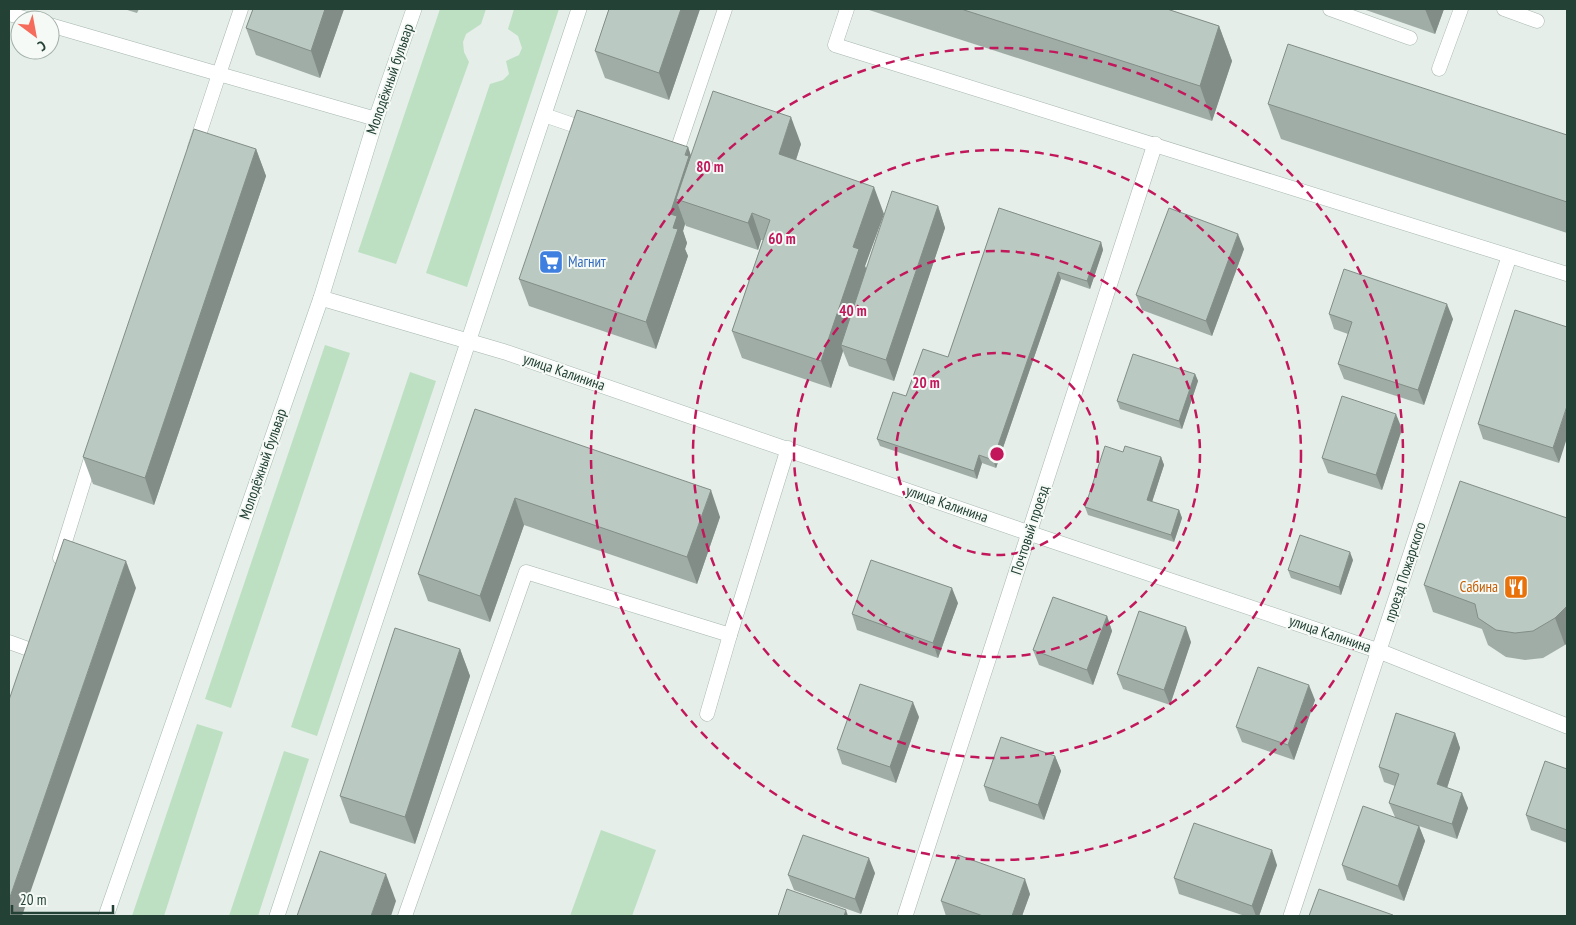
<svg xmlns="http://www.w3.org/2000/svg" width="1576" height="925" font-family="'PT Sans Narrow',sans-serif">
<rect width="100%" height="100%" fill="#e5eee9"/>
<g fill="#bde0c2">
<polygon points="440,9 486,9 481,24 466,34 463,42 464,52 469,62 396,264 358,252"/>
<polygon points="514,9 559,9 467,287 426,273 490,84 503,80 509,74 506,61 519,55 522,48 518,36 508,29"/>
<polygon points="325,345 350,353 231,708 205,699"/>
<polygon points="410,372 436,381 317,736 291,727"/>
<polygon points="197,724 223,732 164,916 132,916"/>
<polygon points="284,751 309,759 258,916 229,916"/>
<polygon points="601,830 656,850 632,916 570,916"/>
</g>
<g fill="none" stroke-linecap="round" stroke-linejoin="round">
<defs>
<g id="service">
<polyline points="847,9 835,45 1567,274"/>
<polyline points="1330,9 1410,38"/>
<polyline points="1504,9 1537,21"/>
<polyline points="9,14 31,20"/>
<polyline points="50,25 219,74 241,9"/>
<polyline points="1439,69 1461,9"/>
<polyline points="544,115 588,130"/>
<polyline points="195,147 219,74 376,119"/>
<polyline points="671,155 675,157 725,9"/>
<polyline points="60,558 93,452"/>
<polyline points="9,642 31,650"/>
<polyline points="707,714 730,635"/>
<polyline points="405,916 526,572 730,635 788,448"/>
</g>
<g id="minor">
<polyline points="905,916 1155,144"/>
<polyline points="1291,916 1509,257"/>
</g>
<polyline id="tertiary" points="321,298 505,352 1029,533 1379,651 1567,726"/>
<g id="secondary">
<polyline points="106,916 321,298 376,119 414,9"/>
<polyline points="277,916 579,9"/>
</g>
</defs>
<use href="#service" stroke="#a7b7af" stroke-width="15"/>
<use href="#minor" stroke="#a7b7af" stroke-width="16"/>
<use href="#tertiary" stroke="#a7b7af" stroke-width="16"/>
<use href="#secondary" stroke="#a3baaf" stroke-width="16"/>
<use href="#service" stroke="#fff" stroke-width="14"/>
<use href="#minor" stroke="#fff" stroke-width="15"/>
<use href="#tertiary" stroke="#fff" stroke-width="15"/>
<use href="#secondary" stroke="#fff" stroke-width="15"/>
</g>
<g fill="#a0ada6">
<polygon points="124,9 139,9 137,13"/>
<polygon points="253,9 344,9 320,78 256,55 246,28"/>
<polygon points="609,9 700,9 669,100 605,78 595,51"/>
<polygon points="866,9 1167,9 1219,26 1232,61 1212,121"/>
<polygon points="1363,9 1444,9 1435,34"/>
<polygon points="1268,104 1567,135 1567,233 1281,139"/>
<polygon points="801,144 796,160 884,214 865,266 866,269 938,206 945,228 894,381 849,366 843,351 831,388 742,358 732,331 763,240 761,240 758,250 686,226 685,224 683,231 687,243 685,249 688,256 656,349 529,306 519,279 688,147 691,156"/>
<polygon points="256,149 266,176 154,505 93,484 83,457"/>
<polygon points="999,208 1101,242 1103,250 1090,289 1061,279 996,468 982,463 977,479 880,446 877,439 906,396 948,357"/>
<polygon points="1244,249 1212,336 1142,310 1136,295"/>
<polygon points="1515,310 1559,463 1483,439 1478,424"/>
<polygon points="1329,314 1453,319 1424,405 1344,379 1338,364 1348,334 1334,329"/>
<polygon points="1195,374 1198,381 1182,429 1120,409 1117,401"/>
<polygon points="475,409 720,517 697,584 524,525 490,622 428,601 418,574"/>
<polygon points="1402,429 1382,490 1328,473 1322,458"/>
<polygon points="1123,452 1161,457 1164,465 1152,502 1179,510 1182,518 1174,542 1088,515 1085,507"/>
<polygon points="1567,518 1567,643 1565,645 1543,658 1525,660 1506,657 1488,645 1482,629 1433,612 1424,585"/>
<polygon points="1353,560 1341,595 1291,578 1288,570"/>
<polygon points="958,603 938,658 857,630 852,614"/>
<polygon points="1107,616 1112,631 1093,685 1039,665 1033,650"/>
<polygon points="1191,642 1170,705 1123,689 1117,674"/>
<polygon points="460,649 470,676 415,844 350,823 340,796"/>
<polygon points="1315,700 1294,760 1242,742 1236,727"/>
<polygon points="919,717 896,783 842,764 837,749"/>
<polygon points="1455,733 1460,748 1447,788 1468,808 1457,839 1419,826 1425,841 1404,901 1347,880 1342,865 1395,817 1389,803 1395,786 1384,782 1379,767"/>
<polygon points="1055,756 1061,771 1044,820 989,801 984,786"/>
<polygon points="1567,769 1567,843 1531,830 1526,815"/>
<polygon points="1277,865 1259,916 1245,916 1179,894 1174,878"/>
<polygon points="875,873 861,914 794,890 788,875"/>
<polygon points="1030,894 1022,916 946,916 941,901"/>
</g>
<g fill="#828d87">
<polygon points="325,9 344,9 320,78 311,51"/>
<polygon points="681,9 700,9 669,100 659,73"/>
<polygon points="1425,9 1444,9 1435,34"/>
<polygon points="1219,26 1232,61 1212,121 1200,86"/>
<polygon points="791,117 801,144 789,181 779,154"/>
<polygon points="688,147 697,174 676,199 685,224 683,231 687,243 685,249 688,256 656,349 646,322 670,214"/>
<polygon points="256,149 266,176 154,505 145,478"/>
<polygon points="874,187 884,214 865,266 869,276 841,345 843,351 831,388 821,361 853,247"/>
<polygon points="938,206 945,228 894,381 886,360"/>
<polygon points="752,213 761,240 758,250 748,223"/>
<polygon points="1238,234 1244,249 1212,336 1206,321"/>
<polygon points="1101,242 1103,250 1090,289 1087,281"/>
<polygon points="1058,272 1061,279 996,468 993,460"/>
<polygon points="1447,304 1453,319 1424,405 1418,390"/>
<polygon points="1195,374 1198,381 1182,429 1179,421"/>
<polygon points="1567,406 1567,438 1559,463 1553,448"/>
<polygon points="1396,414 1402,429 1382,490 1376,475"/>
<polygon points="979,455 982,463 977,479 974,471"/>
<polygon points="1161,457 1164,465 1150,508 1147,500"/>
<polygon points="711,490 720,517 697,584 687,557"/>
<polygon points="515,498 524,525 490,622 480,596"/>
<polygon points="1179,510 1182,518 1174,542 1171,535"/>
<polygon points="1350,552 1353,560 1341,595 1339,587"/>
<polygon points="126,561 136,588 22,916 9,916 9,900"/>
<polygon points="952,588 958,603 938,658 933,643"/>
<polygon points="1567,606 1567,643 1565,645 1555,618"/>
<polygon points="1107,616 1112,631 1093,685 1087,670"/>
<polygon points="1186,627 1191,642 1170,705 1164,690"/>
<polygon points="460,649 470,676 415,844 405,817"/>
<polygon points="1309,685 1315,700 1294,760 1288,745"/>
<polygon points="913,702 919,717 896,783 890,767"/>
<polygon points="1455,733 1460,748 1443,800 1437,784"/>
<polygon points="1055,756 1061,771 1044,820 1038,805"/>
<polygon points="1462,793 1468,808 1457,839 1452,824"/>
<polygon points="1419,826 1425,841 1404,901 1398,886"/>
<polygon points="1272,850 1277,865 1259,916 1256,916 1252,906"/>
<polygon points="869,858 875,873 861,914 855,899"/>
<polygon points="386,874 396,901 391,916 371,916"/>
<polygon points="1025,879 1030,894 1022,916 1012,916"/>
<polygon points="846,910 848,916 844,916"/>
</g>
<g fill="#bac9c1" stroke="#828d87">
<polygon points="253,9 325,9 311,51 246,28"/>
<polygon points="609,9 681,9 659,73 595,51"/>
<polygon points="961,9 1167,9 1219,26 1200,86"/>
<polygon points="1288,44 1567,135 1567,202 1268,104"/>
<polygon points="713,91 791,117 779,154 874,187 853,247 859,249 821,361 732,331 770,220 752,213 748,223 676,199"/>
<polygon points="577,110 688,147 685,155 689,156 670,214 677,216 673,228 678,229 646,322 519,279"/>
<polygon points="194,129 256,149 145,478 83,457"/>
<polygon points="892,191 938,206 886,360 841,345"/>
<polygon points="999,208 1101,242 1087,281 1058,272 993,460 979,455 974,471 877,439 893,392 906,396 923,349 948,357"/>
<polygon points="1169,208 1238,234 1206,321 1136,295"/>
<polygon points="1344,269 1447,304 1418,390 1338,364 1352,322 1329,314"/>
<polygon points="1515,310 1567,327 1567,406 1553,448 1478,424"/>
<polygon points="1133,354 1195,374 1179,421 1117,401"/>
<polygon points="1342,396 1396,414 1376,475 1322,458"/>
<polygon points="475,409 711,490 687,557 515,498 480,596 418,574"/>
<polygon points="1105,446 1123,452 1125,446 1161,457 1147,500 1179,510 1171,535 1085,507"/>
<polygon points="1460,481 1567,518 1567,606 1555,618 1533,631 1515,633 1496,630 1478,618 1475,604 1424,585"/>
<polygon points="1300,535 1350,552 1339,587 1288,570"/>
<polygon points="64,539 126,561 9,900 9,700"/>
<polygon points="871,560 952,588 933,643 852,614"/>
<polygon points="1053,597 1107,616 1087,670 1033,650"/>
<polygon points="1139,611 1186,627 1164,690 1117,674"/>
<polygon points="395,628 460,649 405,817 340,796"/>
<polygon points="1258,667 1309,685 1288,745 1236,727"/>
<polygon points="860,684 913,702 890,767 837,749"/>
<polygon points="1396,713 1455,733 1437,784 1462,793 1452,824 1389,803 1399,774 1379,767"/>
<polygon points="1001,737 1055,756 1038,805 984,786"/>
<polygon points="1545,761 1567,769 1567,830 1526,815"/>
<polygon points="1363,806 1419,826 1398,886 1342,865"/>
<polygon points="1194,823 1272,850 1252,906 1174,878"/>
<polygon points="803,835 869,858 855,899 788,875"/>
<polygon points="320,851 386,874 371,916 297,916"/>
<polygon points="958,855 1025,879 1012,916 983,916 941,901"/>
<polygon points="787,889 846,910 844,916 778,916"/>
<polygon points="1319,889 1393,915 1393,916 1309,916"/>
</g>
<g fill="none" stroke="#c2185b" stroke-width="2.5" stroke-dasharray="9 6">
<circle cx="997" cy="454" r="101"/>
<circle cx="997" cy="454" r="203"/>
<circle cx="997" cy="454" r="304"/>
<circle cx="997" cy="454" r="406"/>
</g>
<defs>
<symbol id="supermarket-square" viewBox="-11 -11 22 22"><rect x="-9" y="-9" width="18" height="18" rx="4" fill="#3f7fe0" stroke="#f6faf7"/><path d="M-6-5.5h2.5l.6 2H6L4.5 2H-2.5L-4.4-4H-6ZM-1.5 3.2a1.3 1.3 0 1 0 .1 0ZM3 3.2a1.3 1.3 0 1 0 .1 0Z" fill="#fff"/></symbol>
<symbol id="restaurant-square" viewBox="-11 -11 22 22"><rect x="-9" y="-9" width="18" height="18" rx="4" fill="#e8710a" stroke="#f6faf7"/><path d="M-5-6h1v4h1v-4h1v4h1v-4h1v5L-1.5 .5V6h-2V.5L-5-1ZM5-6V6H3V1.5H1.5Q1.5-4 5-6Z" fill="#fff"/></symbol>
</defs>
<g fill-rule="evenodd">
<use href="#supermarket-square" x="537" y="248" width="28" height="28"/>
<use href="#restaurant-square" x="1502" y="573" width="28" height="28"/>
</g>
<g text-anchor="middle" stroke-width="4" stroke-linejoin="round" paint-order="stroke">
<g font-size="15" fill="#234135" stroke="#f6faf7">
<text transform="translate(390 79) rotate(-71)" y="5">Молодёжный бульвар</text>
<text transform="translate(564 372) rotate(19)" y="5">улица Калинина</text>
<text transform="translate(263 464) rotate(-71)" y="5">Молодёжный бульвар</text>
<text transform="translate(947 504) rotate(19)" y="5">улица Калинина</text>
<text transform="translate(1030 530) rotate(-72)" y="5">Почтовый проезд</text>
<text transform="translate(1405 572) rotate(-72)" y="5">проезд Пожарского</text>
<text transform="translate(1330 634) rotate(19)" y="5">улица Калинина</text>
</g>
<g font-size="15" fill="#366cbe" stroke="#f6faf7" text-anchor="start">
<text x="568" y="267">Магнит</text>
</g>
<g font-size="15" fill="#c56008" stroke="#f6faf7" text-anchor="end">
<text x="1498" y="592">Сабина</text>
</g>
</g>
<circle cx="997" cy="454" r="8" fill="#c2185b" stroke="#f6faf7" stroke-width="2.5"/>
<g font-size="15" text-anchor="middle" font-weight="bold" fill="#c2185b" stroke="#f6faf7" stroke-width="4" stroke-linejoin="round" paint-order="stroke">
<text x="710" y="172">80 m</text>
<text x="782" y="244">60 m</text>
<text x="853" y="316">40 m</text>
<text x="926" y="388">20 m</text>
</g>
<rect width="1576" height="925" fill="none" stroke="#234135" stroke-width="20"/>
<g transform="translate(35 35) rotate(148)"><circle r="24" fill="#f6faf7" stroke="#a2b0a9"/>
<path d="M0-4L9 19L0 12L-9 19Z" fill="#f56c5c"/>
<text y="-8" font-size="14" font-weight="bold" text-anchor="middle" fill="#234135">С</text>
</g>
<path d="M12 905v8h101v-8" fill="none" stroke="#234135" stroke-width="2.5"/>
<text x="20" y="905" font-size="15" fill="#234135" stroke="#f6faf7" stroke-width="4" paint-order="stroke">20 m</text>
</svg>
